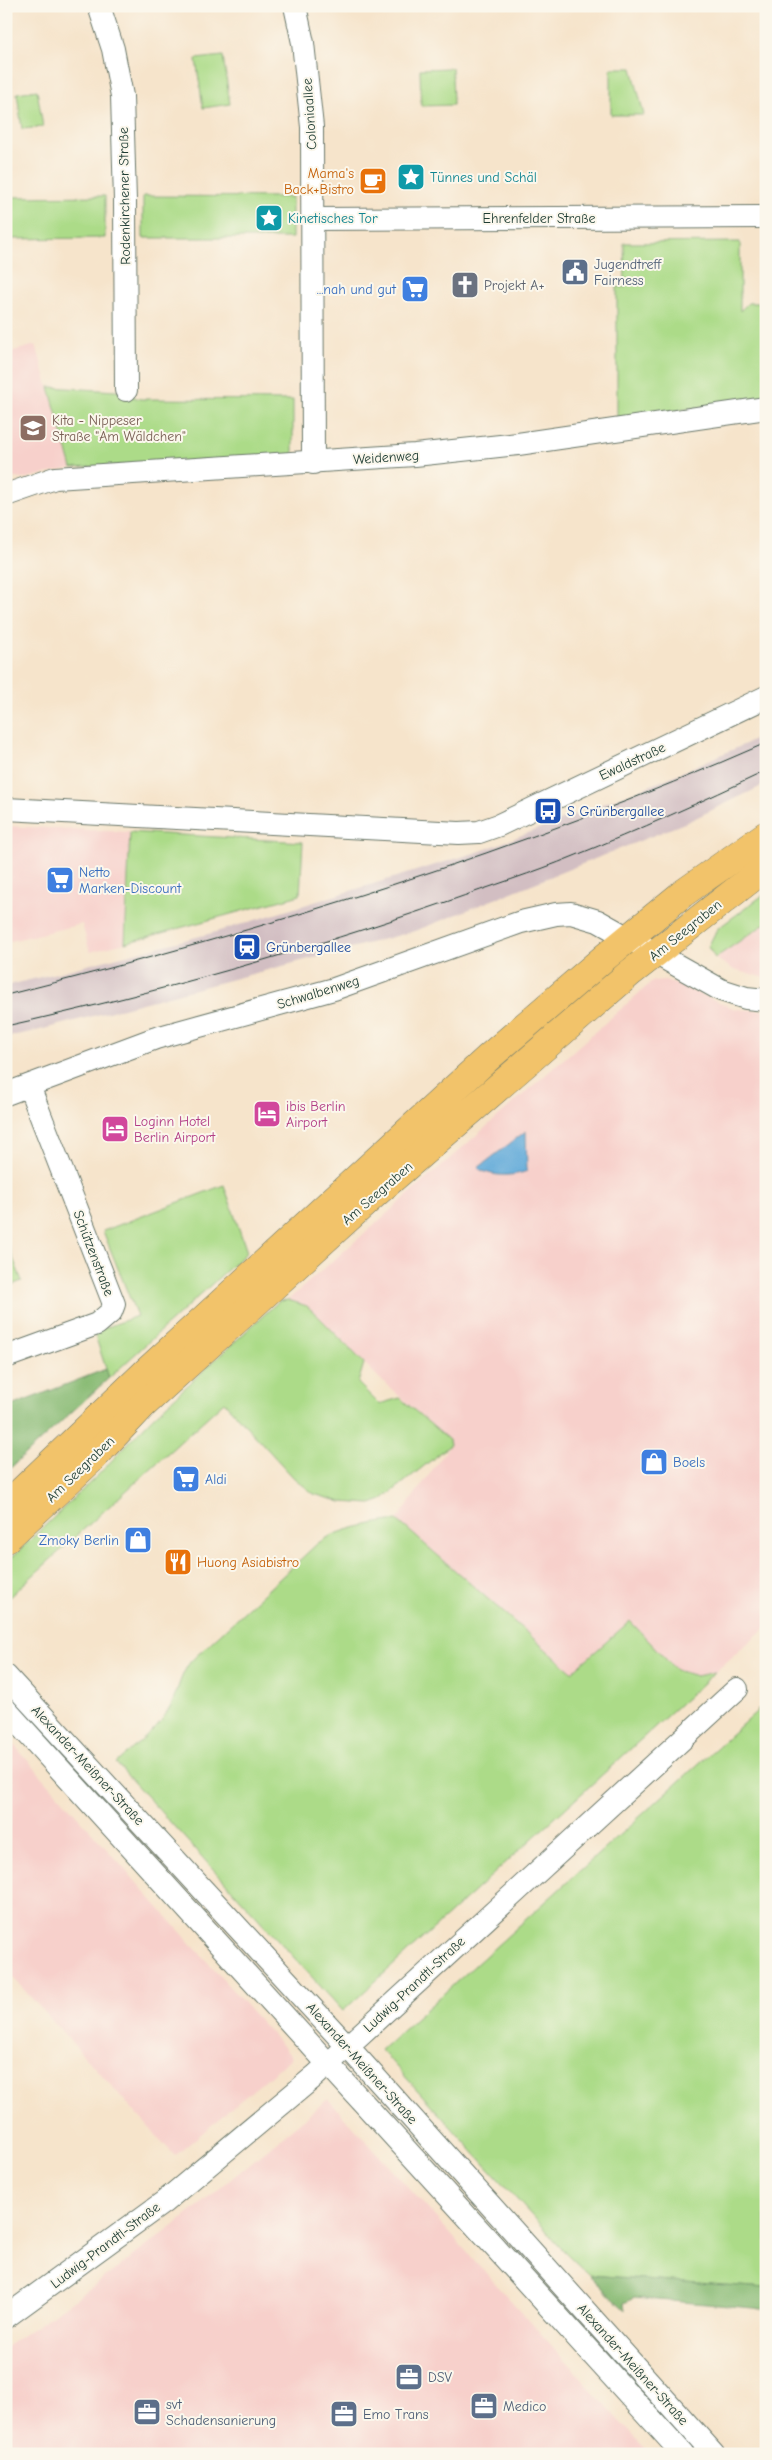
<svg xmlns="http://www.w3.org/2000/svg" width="772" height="2460" font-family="'Comic Neue',sans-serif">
<rect width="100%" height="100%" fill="#fbf7ec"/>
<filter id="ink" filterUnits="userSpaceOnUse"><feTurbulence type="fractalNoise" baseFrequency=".02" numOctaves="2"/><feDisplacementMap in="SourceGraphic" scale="10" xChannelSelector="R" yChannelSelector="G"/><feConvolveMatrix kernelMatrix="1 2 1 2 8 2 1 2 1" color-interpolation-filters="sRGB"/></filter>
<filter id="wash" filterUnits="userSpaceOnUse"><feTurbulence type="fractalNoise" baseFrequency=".0096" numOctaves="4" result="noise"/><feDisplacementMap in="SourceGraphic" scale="20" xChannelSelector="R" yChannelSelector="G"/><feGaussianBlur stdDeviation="1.12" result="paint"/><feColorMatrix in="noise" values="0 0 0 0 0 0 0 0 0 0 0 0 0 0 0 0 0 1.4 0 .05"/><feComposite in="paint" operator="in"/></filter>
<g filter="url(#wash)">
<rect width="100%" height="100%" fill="#f6e4cb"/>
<g fill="#f7d0cb">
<polygon points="36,345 72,468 22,479 6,477 6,353"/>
<polygon points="6,826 130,832 125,943 90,952 82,924 6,942"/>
<polygon points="766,923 766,978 734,970 715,958"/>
<polygon points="665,980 736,1009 766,1011 766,1627 715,1672 697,1676 676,1670 629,1621 572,1672 397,1520 450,1445 449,1440 379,1378 318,1316 288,1300 653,981"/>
<polygon points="6,1736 292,2057 175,2156 6,1970"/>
<polygon points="328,2099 544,2337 650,2454 6,2454 6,2347 99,2282 179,2222"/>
</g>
<polygon fill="#d2bec2" points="766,735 766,784 687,822 415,931 36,1031 6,1037 6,986 216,932 481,851 659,782"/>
<g fill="#acdb88" stroke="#668c5e">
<polygon points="223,56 230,104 203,108 196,59"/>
<polygon points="452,68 453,105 421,106 420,69"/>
<polygon points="611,68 632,68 644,115 611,115"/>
<polygon points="37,90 43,127 22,129 17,93"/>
<polygon points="105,196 105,238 6,239 6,197"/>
<polygon points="143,196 292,197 292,238 143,238"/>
<polygon points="740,242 740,311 748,303 766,303 766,398 617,419 617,287 625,287 624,243"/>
<polygon points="49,387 116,391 140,399 293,400 293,456 72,468"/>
<polygon points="130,832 303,842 300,895 125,943"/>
<polygon points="766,893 766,923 715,958 708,947 717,929"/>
<polygon points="224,1185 247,1252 109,1378 94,1332 137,1316 103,1231"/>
<polygon points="6,1240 22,1281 6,1287"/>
<polygon points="288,1300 307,1306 318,1316 364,1363 358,1383 379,1404 400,1398 449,1440 450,1445 382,1500 371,1504 341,1502 314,1494 294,1478 224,1402 6,1600 6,1563 97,1476 151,1419 279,1301"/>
<path d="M397 1520 572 1672 630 1621 676 1670 697 1676 715 1672 343 2011 116 1763C132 1748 154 1733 166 1714 178 1697 178 1677 191 1661L318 1543C341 1528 370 1524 397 1520Z"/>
<polygon points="766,1703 766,2288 589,2275 562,2249 381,2050"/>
</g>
<g fill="#89bb74" stroke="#547c54">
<polygon points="106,1369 109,1378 6,1472 6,1408"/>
<polygon points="589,2275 766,2288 766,2309 634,2298 624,2303 625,2310"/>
</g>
<path fill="#62aad9" stroke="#407486" d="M526 1131 527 1171C512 1177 490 1177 478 1168Z"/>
</g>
<g filter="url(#ink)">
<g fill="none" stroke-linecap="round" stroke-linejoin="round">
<defs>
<g id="minor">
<polyline points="99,6 113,49 122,96 125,201 126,390"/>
<polyline points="295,6 303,43 312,127 313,463"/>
<polyline points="313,219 766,217"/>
<polyline points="6,495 55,478 415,455 518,444 766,408"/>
<polyline points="6,809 459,833 479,832 499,825 766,697"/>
<polyline points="6,1094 156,1038 334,989 521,922 556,914 571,913 598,921 721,990 746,998 766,1000"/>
<polyline points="6,1357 97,1324 111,1312 114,1304 29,1086"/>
<polyline points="6,1676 348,2047 714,2454"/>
<polyline points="6,1710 683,2454"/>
<polyline points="6,2317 164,2202 315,2076 737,1689"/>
</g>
<g id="major">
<polyline points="6,1506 147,1371 489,1057 604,958 682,894 766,835"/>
<polyline points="6,1539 93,1458 143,1405 376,1193 630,973 766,867"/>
</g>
</defs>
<use href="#minor" stroke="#6a7769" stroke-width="24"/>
<use href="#major" stroke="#6a7769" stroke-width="29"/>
<use href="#minor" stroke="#fff" stroke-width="22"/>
<use href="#major" stroke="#f2c36a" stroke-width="28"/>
<g stroke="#1f3d34" stroke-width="1">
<path d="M6 995C266 930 520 851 766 743"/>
<path d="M6 1026C156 993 304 951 449 901 491 886 533 873 574 856 639 830 703 801 766 771"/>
</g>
</g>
</g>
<defs>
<symbol id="sight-square" viewBox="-11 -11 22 22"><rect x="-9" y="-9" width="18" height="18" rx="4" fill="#0f9aa8" stroke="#fbf7ec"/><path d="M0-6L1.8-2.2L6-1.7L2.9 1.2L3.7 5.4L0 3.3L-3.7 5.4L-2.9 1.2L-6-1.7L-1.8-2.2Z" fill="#fff"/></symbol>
<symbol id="cafe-square" viewBox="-11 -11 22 22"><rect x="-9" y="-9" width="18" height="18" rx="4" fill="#e8710a" stroke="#fbf7ec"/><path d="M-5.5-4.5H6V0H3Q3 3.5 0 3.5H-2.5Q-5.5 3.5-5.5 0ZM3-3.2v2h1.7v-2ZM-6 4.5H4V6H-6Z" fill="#fff"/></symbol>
<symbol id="civic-square" viewBox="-11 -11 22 22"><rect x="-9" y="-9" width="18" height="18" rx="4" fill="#5c6f8a" stroke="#fbf7ec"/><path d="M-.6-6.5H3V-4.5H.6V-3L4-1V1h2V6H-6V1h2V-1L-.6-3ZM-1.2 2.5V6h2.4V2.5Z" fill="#fff"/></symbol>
<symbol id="church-square" viewBox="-11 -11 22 22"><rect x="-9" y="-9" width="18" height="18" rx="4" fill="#6b7280" stroke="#fbf7ec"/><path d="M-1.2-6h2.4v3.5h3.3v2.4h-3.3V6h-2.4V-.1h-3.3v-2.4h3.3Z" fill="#fff"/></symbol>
<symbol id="supermarket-square" viewBox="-11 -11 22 22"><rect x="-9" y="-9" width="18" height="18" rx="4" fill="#3f7fe0" stroke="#fbf7ec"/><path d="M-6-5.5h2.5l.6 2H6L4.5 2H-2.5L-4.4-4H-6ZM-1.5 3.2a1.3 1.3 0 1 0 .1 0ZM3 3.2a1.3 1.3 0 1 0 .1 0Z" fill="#fff"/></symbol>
<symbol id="school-square" viewBox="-11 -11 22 22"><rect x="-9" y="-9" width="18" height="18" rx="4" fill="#8d6e63" stroke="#fbf7ec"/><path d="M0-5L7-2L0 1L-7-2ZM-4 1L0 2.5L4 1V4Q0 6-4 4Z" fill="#fff"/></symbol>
<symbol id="bus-square" viewBox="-11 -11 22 22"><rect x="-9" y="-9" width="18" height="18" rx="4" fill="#1a4fb4" stroke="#fbf7ec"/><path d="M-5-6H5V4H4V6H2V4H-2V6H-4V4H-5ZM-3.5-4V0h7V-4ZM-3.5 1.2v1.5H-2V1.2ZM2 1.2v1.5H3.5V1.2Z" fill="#fff"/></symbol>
<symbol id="station-square" viewBox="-11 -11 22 22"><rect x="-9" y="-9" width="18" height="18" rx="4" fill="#1a4fb4" stroke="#fbf7ec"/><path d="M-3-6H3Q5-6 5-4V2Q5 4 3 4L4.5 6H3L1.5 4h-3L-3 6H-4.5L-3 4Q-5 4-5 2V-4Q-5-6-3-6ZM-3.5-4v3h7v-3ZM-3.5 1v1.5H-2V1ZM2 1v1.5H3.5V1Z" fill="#fff"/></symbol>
<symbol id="hotel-square" viewBox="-11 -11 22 22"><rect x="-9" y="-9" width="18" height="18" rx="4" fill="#d1479c" stroke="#fbf7ec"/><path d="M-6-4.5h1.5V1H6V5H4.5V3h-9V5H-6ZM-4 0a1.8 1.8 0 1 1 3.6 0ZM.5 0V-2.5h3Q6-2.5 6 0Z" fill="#fff"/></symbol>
<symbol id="shop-square" viewBox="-11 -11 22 22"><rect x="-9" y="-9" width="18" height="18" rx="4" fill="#3f7fe0" stroke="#fbf7ec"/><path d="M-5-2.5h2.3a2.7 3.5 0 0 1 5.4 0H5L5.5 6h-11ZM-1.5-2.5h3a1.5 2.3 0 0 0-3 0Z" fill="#fff"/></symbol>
<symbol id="restaurant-square" viewBox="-11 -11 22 22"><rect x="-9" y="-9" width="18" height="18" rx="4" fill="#e8710a" stroke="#fbf7ec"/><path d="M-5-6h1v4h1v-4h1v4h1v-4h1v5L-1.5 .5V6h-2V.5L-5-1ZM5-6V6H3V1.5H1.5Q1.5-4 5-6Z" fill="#fff"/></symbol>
<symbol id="office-square" viewBox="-11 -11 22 22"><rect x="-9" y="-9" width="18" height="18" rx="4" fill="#5c6f8a" stroke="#fbf7ec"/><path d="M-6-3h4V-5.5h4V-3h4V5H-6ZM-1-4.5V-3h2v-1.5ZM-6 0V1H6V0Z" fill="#fff"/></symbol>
</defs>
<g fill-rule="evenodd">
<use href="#sight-square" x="395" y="161" width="32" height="32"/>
<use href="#cafe-square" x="357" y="165" width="32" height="32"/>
<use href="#sight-square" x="253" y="202" width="32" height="32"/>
<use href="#civic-square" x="559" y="256" width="32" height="32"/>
<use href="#church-square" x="449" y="269" width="32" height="32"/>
<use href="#supermarket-square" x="399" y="273" width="32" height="32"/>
<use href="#school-square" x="17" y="412" width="32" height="32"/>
<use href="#bus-square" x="532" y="795" width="32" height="32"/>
<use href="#supermarket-square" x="44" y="864" width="32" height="32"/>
<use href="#station-square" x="231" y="931" width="32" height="32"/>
<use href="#hotel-square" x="251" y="1098" width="32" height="32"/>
<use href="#hotel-square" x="99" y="1113" width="32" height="32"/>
<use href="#shop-square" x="638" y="1446" width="32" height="32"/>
<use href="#supermarket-square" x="170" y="1463" width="32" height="32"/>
<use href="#shop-square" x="122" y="1524" width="32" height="32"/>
<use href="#restaurant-square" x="162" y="1546" width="32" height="32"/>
<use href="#office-square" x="393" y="2361" width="32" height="32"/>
<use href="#office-square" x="468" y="2390" width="32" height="32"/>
<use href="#office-square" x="131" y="2396" width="32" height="32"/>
<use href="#office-square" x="328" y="2398" width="32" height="32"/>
</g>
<g text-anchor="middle" stroke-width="4" stroke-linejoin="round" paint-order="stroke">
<g font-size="14" fill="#1f3d34" stroke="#fbf7ec">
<text transform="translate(309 114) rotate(-94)" y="5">Coloniaallee</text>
<text transform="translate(124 196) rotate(-91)" y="5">Rodenkirchener Straße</text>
<text x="539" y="223">Ehrenfelder Straße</text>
<text transform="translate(386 457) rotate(-4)" y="5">Weidenweg</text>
<text transform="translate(632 761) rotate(-25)" y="5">Ewaldstraße</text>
<text transform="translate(685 930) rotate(-39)" y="5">Am Seegraben</text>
<text transform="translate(318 992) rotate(-17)" y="5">Schwalbenweg</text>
<text transform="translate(377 1193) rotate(-41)" y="5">Am Seegraben</text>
<text transform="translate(94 1253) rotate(69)" y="5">Schützenstraße</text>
<text transform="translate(80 1469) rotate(-44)" y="5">Am Seegraben</text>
<text transform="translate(88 1765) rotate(47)" y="5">Alexander-Meißner-Straße</text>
<text transform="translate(414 1984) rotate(-43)" y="5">Ludwig-Prandtl-Straße</text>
<text transform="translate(362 2063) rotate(48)" y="5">Alexander-Meißner-Straße</text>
<text transform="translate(105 2245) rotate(-37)" y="5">Ludwig-Prandtl-Straße</text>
<text transform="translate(633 2364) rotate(48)" y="5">Alexander-Meißner-Straße</text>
</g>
<g font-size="14" fill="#c56008" stroke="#fbf7ec" text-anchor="end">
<text x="354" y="178">Mama's<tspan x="354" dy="16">Back+Bistro</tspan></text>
<text x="197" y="1567" text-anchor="start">Huong Asiabistro</text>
</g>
<g font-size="14" fill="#0d838f" stroke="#fbf7ec" text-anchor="start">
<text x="430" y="182">Tünnes und Schäl</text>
<text x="288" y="223">Kinetisches Tor</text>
</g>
<g font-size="14" fill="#4e5e75" stroke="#fbf7ec" text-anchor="start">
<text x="594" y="269">Jugendtreff<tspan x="594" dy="16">Fairness</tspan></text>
<text x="428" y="2382">DSV</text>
<text x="166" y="2409">svt<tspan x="166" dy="16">Schadensanierung</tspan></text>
<text x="503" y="2411">Medico</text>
<text x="363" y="2419">Emo Trans</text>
</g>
<g font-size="14" fill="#5b616d" stroke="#fbf7ec" text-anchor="start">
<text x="484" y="290">Projekt A+</text>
</g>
<g font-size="14" fill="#366cbe" stroke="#fbf7ec" text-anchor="start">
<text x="396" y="294" text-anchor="end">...nah und gut</text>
<text x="79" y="877">Netto<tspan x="79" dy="16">Marken-Discount</tspan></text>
<text x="673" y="1467">Boels</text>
<text x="205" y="1484">Aldi</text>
<text x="119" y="1545" text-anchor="end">Zmoky Berlin</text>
</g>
<g font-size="14" fill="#785e54" stroke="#fbf7ec" text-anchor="start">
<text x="52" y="425">Kita - Nippeser<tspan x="52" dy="16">Straße "Am Wäldchen"</tspan></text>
</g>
<g font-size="14" fill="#164399" stroke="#fbf7ec" text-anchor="start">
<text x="567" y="816">S Grünbergallee</text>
<text x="266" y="952">Grünbergallee</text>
</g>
<g font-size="14" fill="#b23c85" stroke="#fbf7ec" text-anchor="start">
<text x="286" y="1111">ibis Berlin<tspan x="286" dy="16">Airport</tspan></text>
<text x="134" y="1126">Loginn Hotel<tspan x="134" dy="16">Berlin Airport</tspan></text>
</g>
</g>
<rect width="772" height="2460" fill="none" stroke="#fbf7ec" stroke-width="25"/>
</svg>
